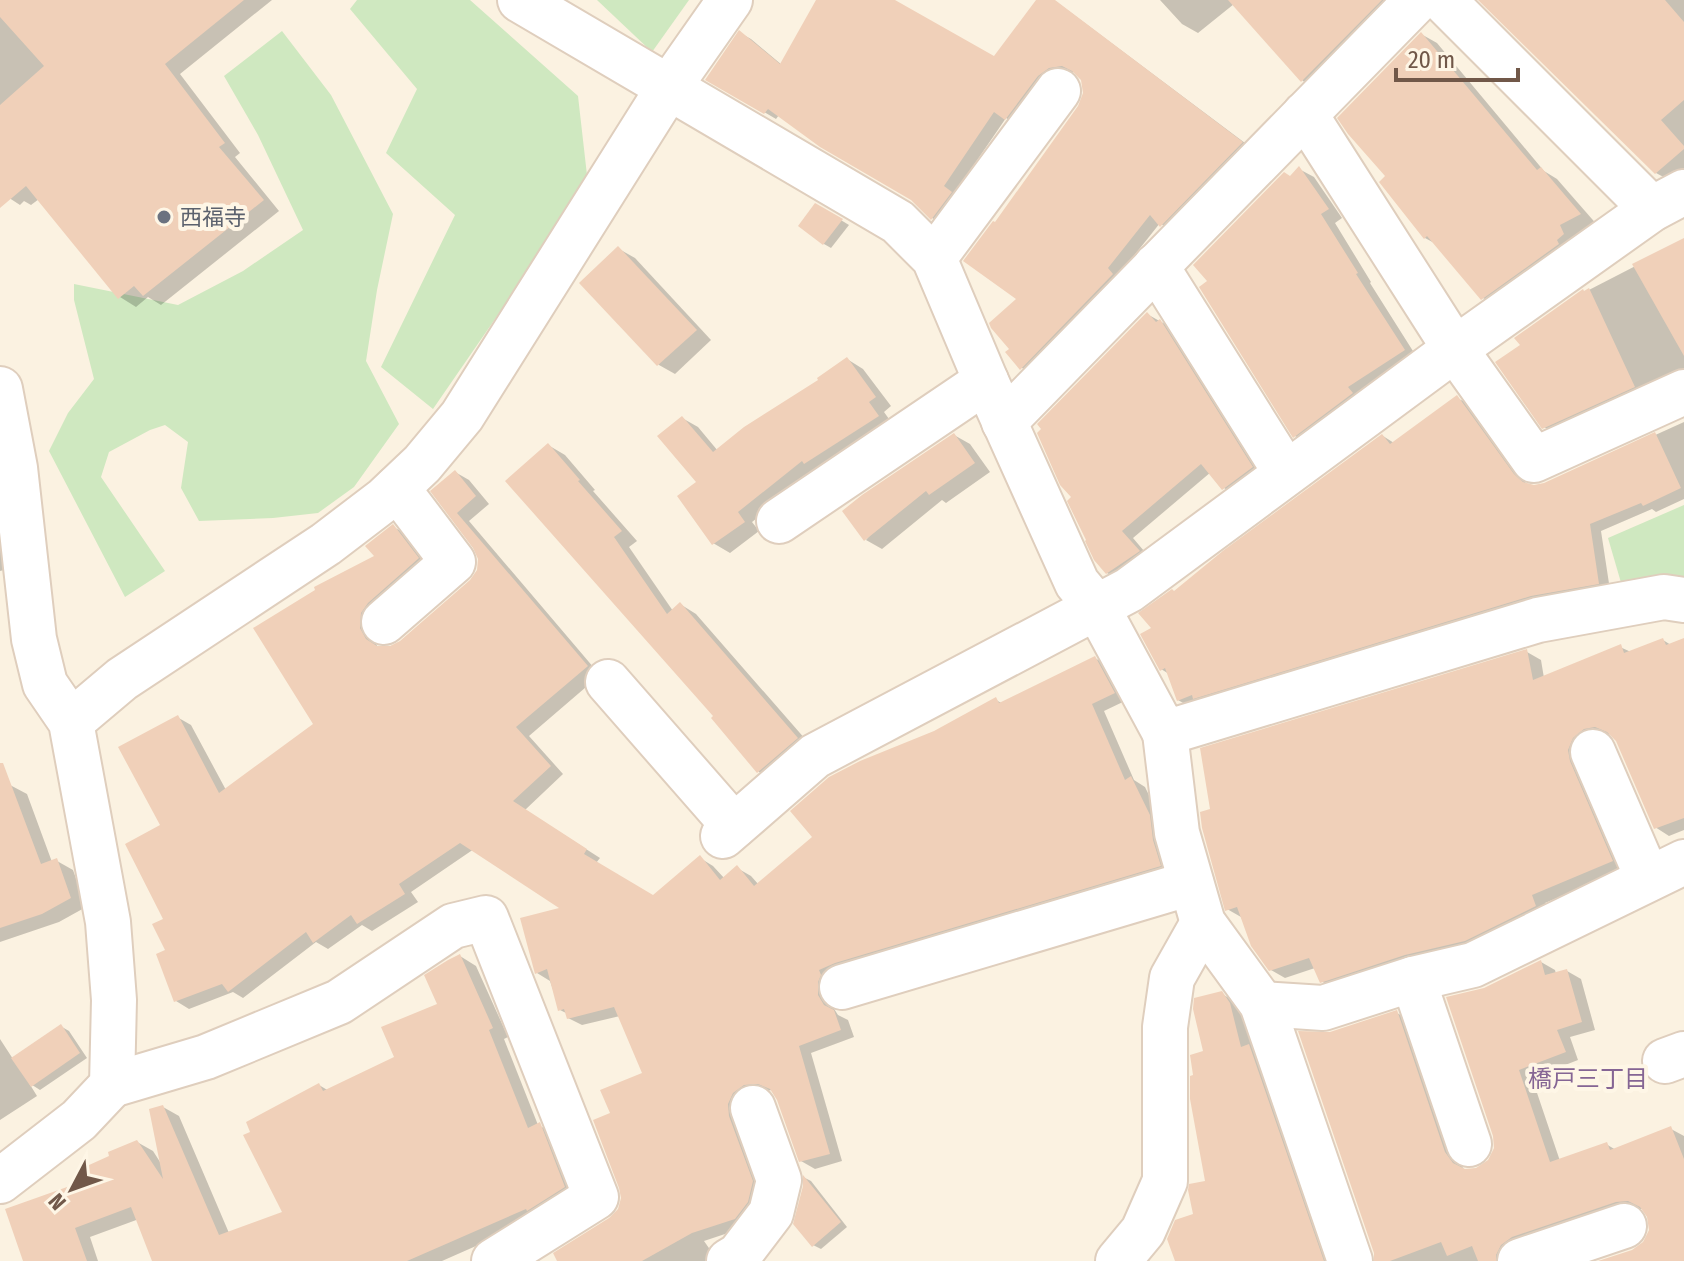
<svg xmlns="http://www.w3.org/2000/svg" width="1684" height="1261" font-family="'Fira Sans Condensed','Noto Sans JP',sans-serif">
<rect width="100%" height="100%" fill="#fbf2e1"/>
<g fill="#cfe8c0">
<polygon points="357,0 470,0 578,96 588,184 433,409 381,367 455,215 386,153 417,89 350,9"/>
<polygon points="597,0 689,0 652,52"/>
<polygon points="282,31 331,95 393,214 377,290 366,361 399,424 354,487 318,513 273,518 199,521 181,488 188,442 165,425 150,430 109,452 101,477 165,571 125,597 49,451 68,413 94,379 74,300 74,284 178,305 243,271 303,230 258,135 224,76"/>
<polygon points="1684,505 1684,580 1622,586 1608,538"/>
</g>
<g fill="#0003">
<polygon points="0,0 272,0 180,74 240,153 235,157 279,211 161,305 148,297 136,307 120,297 39,199 31,205 24,201 20,205 0,192"/>
<polygon points="819,0 891,0 995,59 1039,0 1054,0 1253,149 1172,232 1160,223 1118,276 1033,374 1022,368 1012,349 1019,299 995,225 1080,107 1085,93 1083,81 1075,72 1059,74 1018,125 1006,118 954,194 962,200 944,225 932,218 912,199 779,115 776,119 708,79 740,33 751,39 782,65"/>
<polygon points="1160,0 1401,0 1318,90 1303,81 1234,4 1198,33 1182,24"/>
<polygon points="1481,0 1684,0 1684,178 1671,181 1656,173"/>
<polygon points="1421,34 1437,43 1544,171 1557,179 1599,227 1499,307 1483,298 1438,245 1425,238 1388,177"/>
<polygon points="1299,169 1314,177 1342,218 1335,223 1371,282 1370,283 1418,359 1309,444 1295,436 1209,281"/>
<polygon points="816,205 849,225 831,248 824,244"/>
<polygon points="1684,241 1684,376 1556,434 1544,427 1523,346 1585,292"/>
<polygon points="619,249 635,258 711,340 675,374 659,365 582,283"/>
<polygon points="1147,314 1172,328 1264,475 1236,495 1224,488 1211,472 1133,538 1150,558 1119,580 1107,573"/>
<polygon points="847,359 863,369 891,406 884,412 894,426 818,470 752,522 759,531 730,553 713,543 682,418 698,427 718,451 821,380"/>
<polygon points="1457,398 1469,404 1528,486 1545,485 1684,422 1684,499 1656,512 1652,509 1601,531 1610,590 1190,707 1178,700 1169,674 1161,669 1154,629 1174,593 1383,436 1394,443"/>
<polygon points="954,435 970,444 990,472 946,503 942,500 882,549 866,540"/>
<polygon points="548,445 565,455 595,490 593,491 637,541 629,547 673,611 680,604 696,614 813,748 775,781 759,772 716,716"/>
<polygon points="455,472 469,480 489,504 469,521 600,675 529,736 563,774 525,810 600,858 596,863 654,897 700,858 713,866 725,879 737,868 751,876 759,885 935,733 996,700 1003,704 1095,658 1108,666 1127,700 1104,711 1134,780 1145,787 1163,824 1173,873 831,1004 838,1015 848,1020 854,1037 811,1053 842,1161 815,1169 801,1161 778,1099 772,1090 758,1092 766,1190 749,1226 704,1241 718,1261 558,1261 619,1212 623,1200 613,1114 645,1074 620,1016 582,1025 568,1018 568,1014 560,1010 550,981 537,973 564,909 474,849 411,892 418,902 372,931 362,925 328,949 316,942 243,998 233,992 189,1009 176,1001 168,951 162,826 177,717 191,725 226,790 315,725 377,557 393,527 407,534 431,567 372,635 378,648 388,649 402,643 471,582 479,571 480,557 433,491"/>
<polygon points="0,481 15,567 0,571"/>
<polygon points="1663,640 1671,645 1684,640 1684,830 1669,836 1655,827 1617,740 1611,734 1599,736 1626,869 1545,903 1549,914 1421,962 1336,990 1321,981 1315,968 1285,978 1271,970 1241,917 1227,909 1527,652 1541,660 1544,678 1620,647 1631,652"/>
<polygon points="10,785 27,794 52,862 57,861 73,870 86,907 59,922 0,942 0,788"/>
<polygon points="460,956 476,966 508,1037 504,1039 538,1125 555,1134 580,1196 542,1217 442,1261 154,1261 139,1219 90,1237 98,1261 25,1261 87,1183 137,1142 153,1151 162,1165 163,1107 179,1116 229,1233 285,1213 319,1085 329,1091 396,1058 439,1006"/>
<polygon points="1541,962 1555,970 1556,974 1567,971 1581,979 1595,1030 1570,1037 1578,1060 1532,1078 1560,1161 1606,1144 1616,1150 1671,1129 1684,1136 1684,1261 1604,1261 1634,1251 1644,1244 1650,1232 1650,1218 1644,1209 1632,1209 1511,1261 1376,1261 1330,1034 1397,1013 1411,1021 1459,1162 1465,1171 1478,1169 1490,1161 1496,1148 1484,989"/>
<polygon points="1222,994 1236,1002 1244,1012 1253,1049 1263,1055 1334,1261 1176,1261 1207,1183 1206,1053"/>
<polygon points="62,1027 69,1031 87,1058 40,1090 29,1083 37,1096 0,1120 0,1039 13,1059"/>
<polygon points="805,1178 811,1181 847,1227 821,1249 813,1245"/>
</g>
<g fill="#f0d0b9">
<polygon points="0,0 244,0 165,64 225,143 219,147 264,200 143,296 134,286 118,299 26,186 0,208 0,105 44,66 0,17"/>
<polygon points="816,0 895,0 994,56 1036,0 1055,0 1243,142 1160,227 1150,215 1108,268 1113,274 1020,370 1005,352 1009,349 991,328 989,323 1016,299 963,261 993,221 995,222 1078,106 1083,93 1081,80 1072,71 1062,66 1049,68 1038,76 1005,120 994,112 944,186 952,192 931,220 911,200 820,147 768,109 764,114 705,80 739,30 780,64"/>
<polygon points="1228,0 1382,0 1301,82"/>
<polygon points="1478,0 1665,0 1684,22 1684,100 1661,120 1684,146 1684,149 1655,174"/>
<polygon points="1421,32 1537,170 1541,167 1581,214 1560,225 1564,234 1557,240 1559,244 1481,300 1427,236 1424,239 1379,182 1385,176 1348,134 1337,118"/>
<polygon points="1299,166 1329,209 1321,214 1358,273 1356,274 1405,350 1348,387 1353,393 1293,438 1199,287 1207,281 1193,265 1284,172 1290,176"/>
<polygon points="815,203 843,219 823,245 798,226"/>
<polygon points="1684,238 1684,356 1632,264"/>
<polygon points="618,246 697,330 657,366 579,283"/>
<polygon points="1589,288 1635,387 1542,429 1495,362 1520,345 1514,338 1583,289 1584,291"/>
<polygon points="1147,312 1156,322 1160,319 1253,467 1222,490 1201,464 1122,531 1140,551 1106,574 1094,560 1085,541 1086,540 1067,501 1071,497 1060,485 1037,433 1041,429 1037,424"/>
<polygon points="847,357 876,397 869,402 879,416 804,464 802,461 738,512 745,522 712,545 677,496 696,482 657,436 682,416 713,452 744,427 818,380 817,378"/>
<polygon points="1457,395 1514,474 1523,482 1534,485 1544,483 1655,432 1681,488 1643,506 1641,503 1590,524 1599,584 1531,596 1193,699 1192,695 1177,701 1165,668 1160,671 1140,634 1151,628 1138,613 1172,589 1174,591 1224,550 1382,434 1390,444"/>
<polygon points="954,433 975,463 929,495 926,491 864,541 842,511 862,495"/>
<polygon points="548,443 580,480 578,481 622,531 614,537 667,614 680,602 798,738 757,773 711,718 713,716 505,481"/>
<polygon points="455,470 476,496 457,513 588,666 516,727 551,766 513,801 587,849 584,854 653,895 700,855 720,880 737,865 754,886 812,837 790,811 829,777 860,761 934,731 996,697 999,703 1095,656 1115,693 1092,704 1125,780 1131,776 1150,815 1153,840 1161,866 835,963 819,970 821,975 818,982 818,995 824,1005 834,1010 841,1030 799,1046 830,1154 799,1162 777,1100 770,1089 758,1084 744,1085 733,1093 728,1104 729,1116 753,1181 748,1202 735,1219 692,1233 642,1261 557,1261 553,1253 609,1218 618,1209 621,1198 619,1188 593,1120 610,1113 600,1090 642,1073 614,1007 567,1019 564,1009 558,1011 547,969 535,974 520,918 559,908 460,843 399,884 405,894 357,924 351,915 313,943 306,932 228,992 222,984 174,1002 156,954 165,950 152,924 163,919 125,844 160,825 118,747 178,715 219,793 313,724 253,628 315,590 314,587 374,556 365,546 393,524 419,558 368,603 361,613 360,628 366,639 377,646 390,646 400,641 470,580 477,570 478,559 473,548 430,491"/>
<polygon points="1663,638 1666,645 1684,638 1684,818 1654,829 1616,741 1607,732 1595,727 1584,729 1573,738 1568,750 1570,761 1613,861 1532,895 1536,906 1465,941 1405,955 1320,983 1309,958 1269,971 1251,946 1237,907 1225,911 1202,828 1200,812 1210,809 1200,748 1527,649 1533,680 1621,644 1624,653"/>
<polygon points="0,763 3,763 41,864 57,858 71,898 42,914 0,928"/>
<polygon points="460,954 493,1028 489,1030 528,1128 540,1122 565,1187 527,1211 526,1209 407,1261 152,1261 131,1207 75,1228 87,1261 23,1261 5,1209 84,1181 78,1170 109,1156 108,1152 137,1140 163,1179 149,1109 163,1105 219,1235 282,1212 243,1135 250,1132 246,1122 319,1083 323,1091 394,1057 381,1027 437,1004 424,975 448,960"/>
<polygon points="1541,960 1545,975 1567,969 1582,1022 1557,1030 1566,1052 1519,1070 1550,1162 1607,1142 1610,1150 1671,1126 1684,1159 1684,1261 1598,1261 1632,1250 1643,1242 1649,1230 1647,1217 1640,1207 1628,1201 1616,1202 1512,1237 1501,1245 1496,1255 1496,1261 1478,1261 1472,1246 1447,1256 1441,1242 1390,1261 1374,1261 1374,1253 1298,1031 1330,1032 1397,1010 1445,1152 1453,1163 1465,1169 1476,1168 1488,1160 1494,1148 1493,1136 1446,997 1484,988"/>
<polygon points="1222,991 1230,1003 1241,1047 1249,1044 1324,1261 1175,1261 1167,1239 1175,1220 1193,1214 1188,1190 1189,1184 1205,1181 1190,1099 1190,1076 1193,1075 1190,1055 1203,1051 1193,1009 1194,998"/>
<polygon points="61,1024 80,1053 31,1087 11,1058"/>
<polygon points="803,1175 841,1222 812,1247 793,1224 803,1186"/>
</g>
<g fill="none" stroke-linecap="round" stroke-linejoin="round">
<defs>
<g id="minor">
<polyline points="520,0 898,222 934,258 986,381 1077,583 1097,607 1129,590 1455,349 1652,209 1684,192"/>
<polyline points="1443,0 1652,209"/>
<polyline points="1305,114 1455,349 1534,460 1684,392"/>
<polyline points="934,258 1058,91"/>
<polyline points="1156,266 1286,473"/>
<polyline points="0,389 15,468 34,639 45,684 71,722 108,922 114,1000 112,1085 79,1120 0,1181"/>
<polyline points="1004,422 1417,0"/>
<polyline points="779,521 986,381"/>
<polyline points="384,622 453,562 397,488"/>
<polyline points="608,682 734,826"/>
<polyline points="71,722 122,679 326,544 385,499 422,464 462,416 669,87 730,0"/>
<polyline points="1165,733 1177,833 1203,923 1262,1004 1350,1261"/>
<polyline points="1593,752 1648,879"/>
<polyline points="723,836 815,756 1097,607 1165,733 1538,620 1664,597 1684,600"/>
<polyline points="1413,979 1469,1144"/>
<polyline points="842,987 1191,883"/>
<polyline points="1262,1004 1323,1008 1413,979 1473,965 1684,862"/>
<polyline points="1665,1061 1684,1054"/>
<polyline points="112,1085 206,1057 339,1002 453,926 486,918 596,1197 494,1261"/>
<polyline points="729,1261 739,1255 771,1213 779,1180 753,1108"/>
<polyline points="1118,1261 1143,1231 1165,1181 1165,1027 1172,978 1203,923"/>
<polyline points="1520,1261 1624,1226"/>
</g>
</defs>
<use href="#minor" stroke="#dfcebd" stroke-width="48"/>
<use href="#minor" stroke="#fff" stroke-width="44"/>
</g>
<circle fill="#6b7280" stroke="#fef6e6" stroke-width="3" cx="164" cy="217" r="8"/>
<g text-anchor="middle" stroke-width="8" stroke-linejoin="round" paint-order="stroke">
<g font-size="22" fill="#5b616d" stroke="#fef6e6" text-anchor="start">
<text x="180" y="225">西福寺</text>
</g>
<g font-size="24" fill="#856594" stroke="#fef6e6">
<text x="1588" y="1087">橋戸三丁目</text>
</g>
</g>
<g transform="translate(72 1189) rotate(229)" stroke="#fef6e6" stroke-width="6" paint-order="stroke">
<path d="M0-6L14 30L0 20L-14 30Z" fill="#715849"/>
<text y="-12" font-size="22" font-weight="bold" text-anchor="middle" fill="#715849">N</text>
</g>
<path d="M1396 68v12h122v-12" fill="none" stroke="#715849" stroke-width="4"/>
<text x="1408" y="68" font-size="24" fill="#715849" stroke="#fef6e6" stroke-width="6" paint-order="stroke">20 m</text>
</svg>
